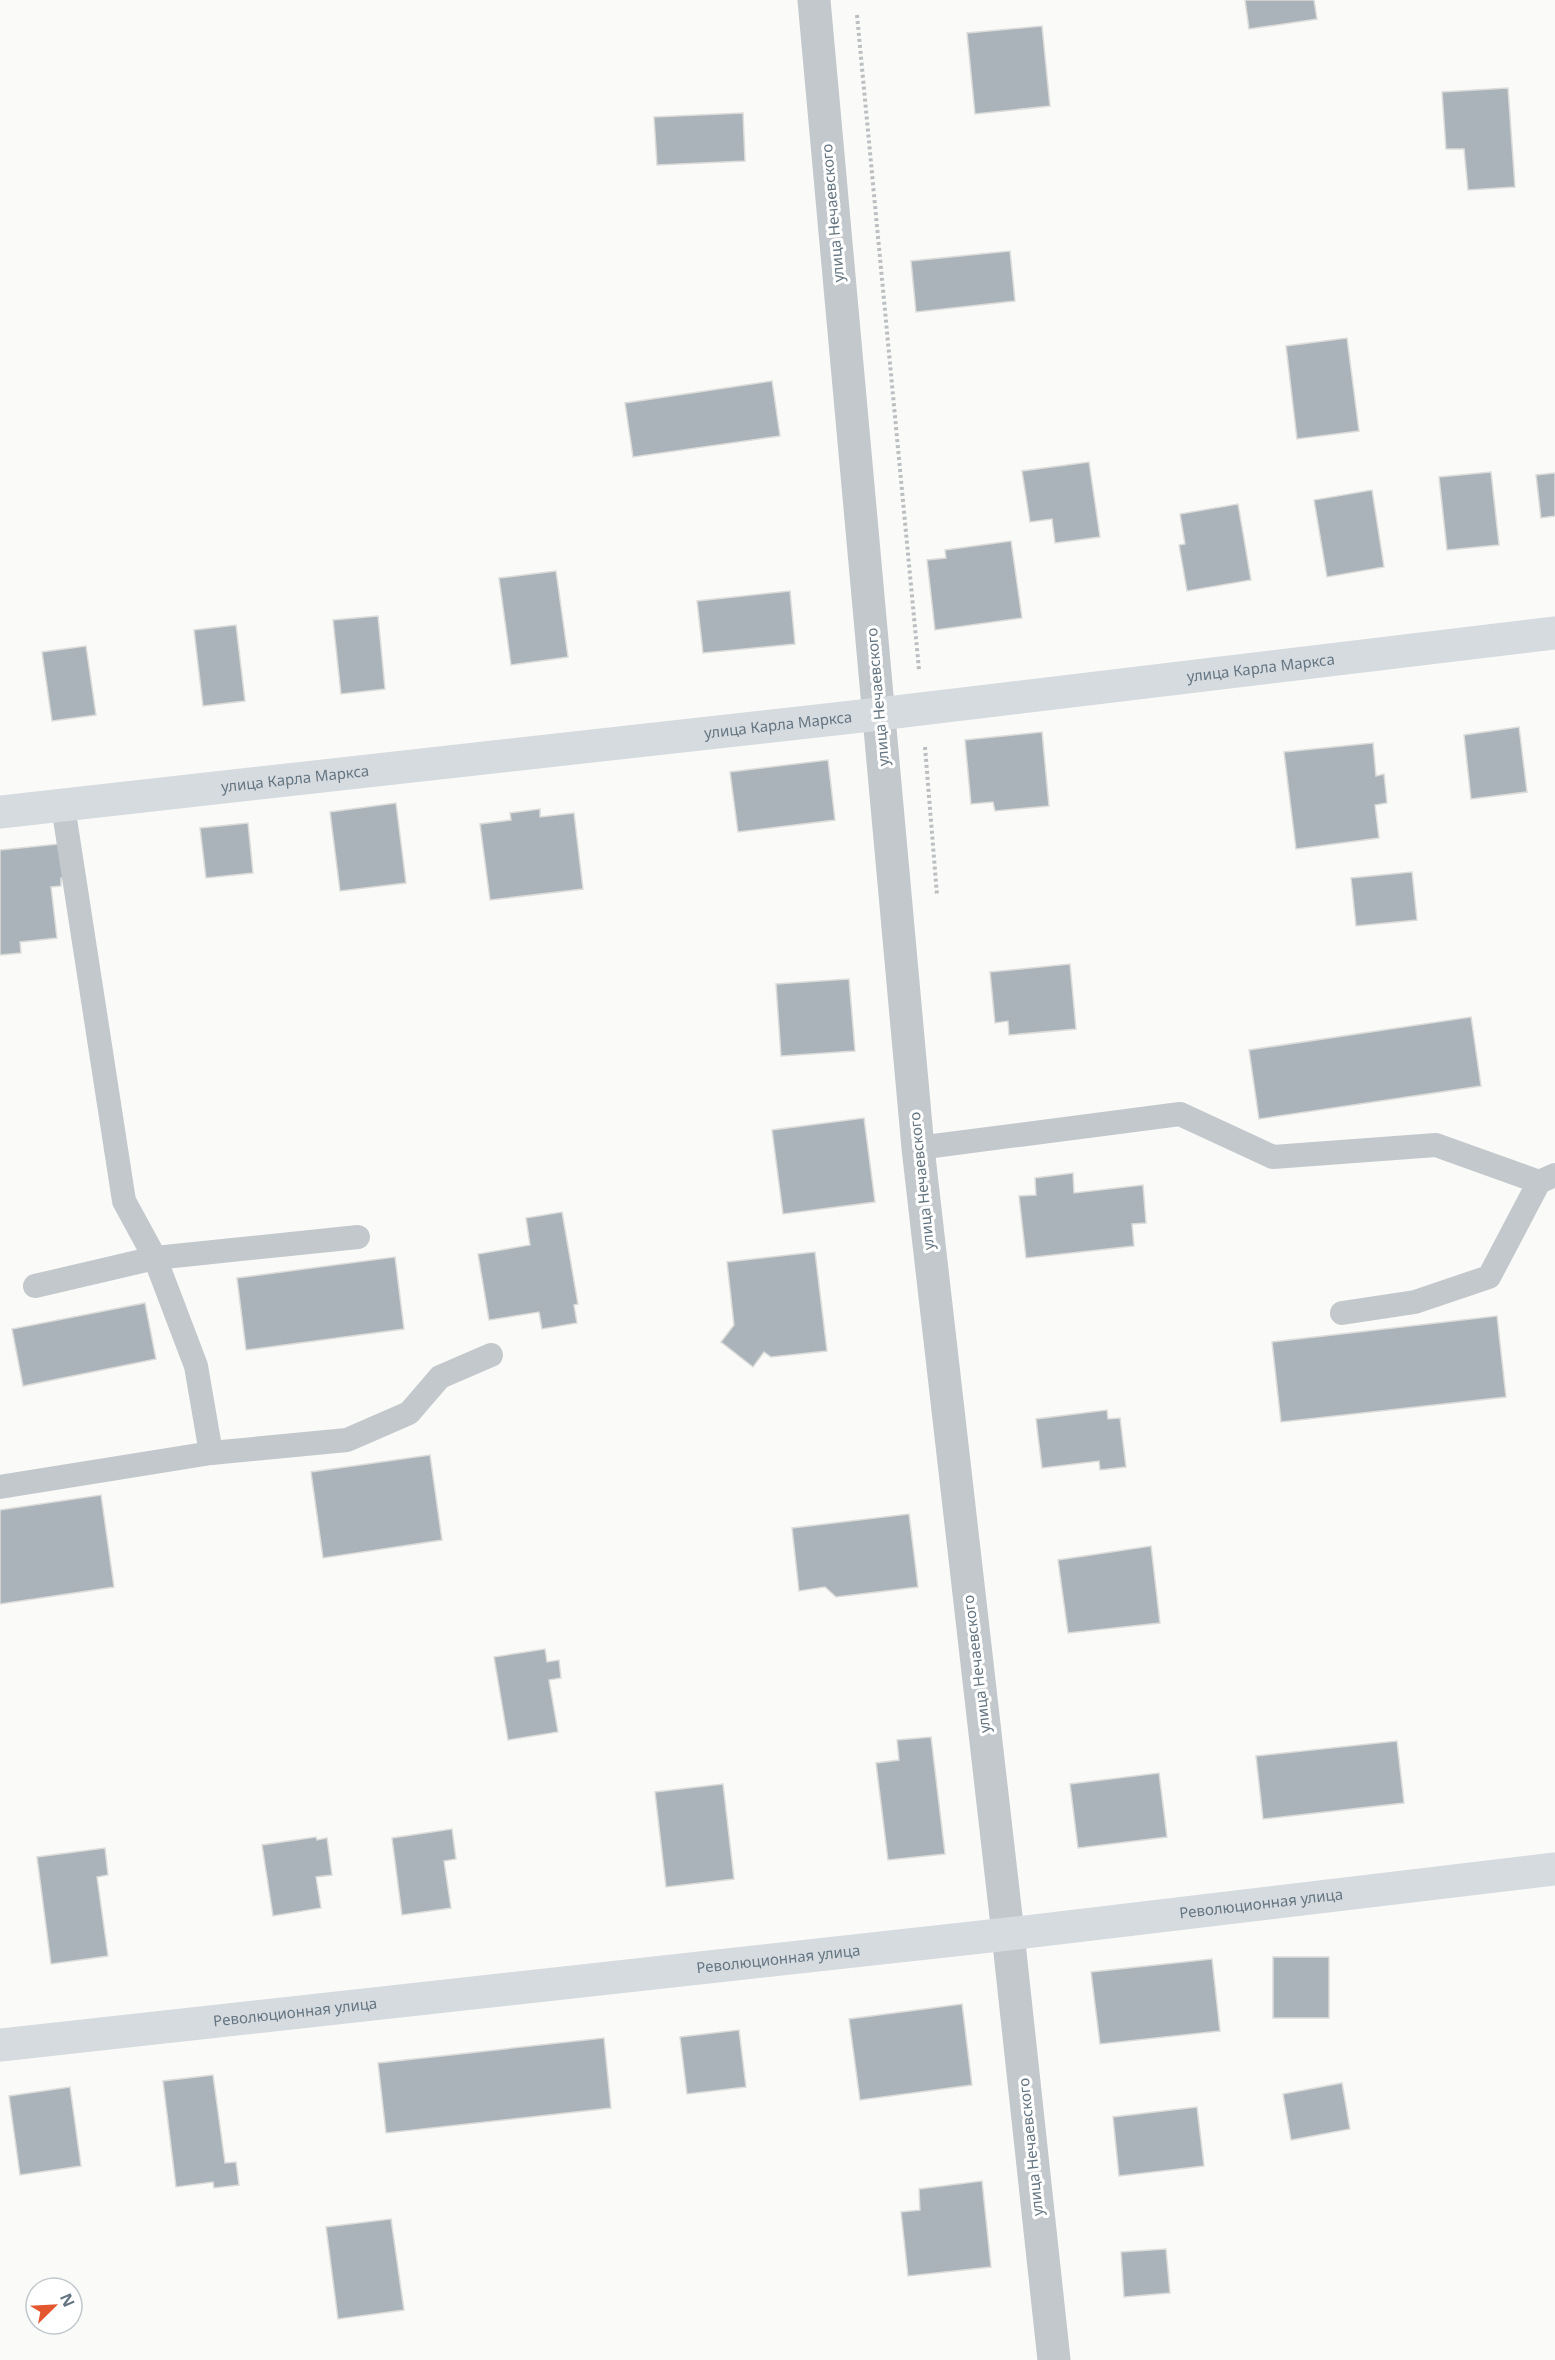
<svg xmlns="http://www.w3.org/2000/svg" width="1555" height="2360" font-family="'Noto Sans',sans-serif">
<rect width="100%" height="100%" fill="#fafaf8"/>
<g fill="#aab3b9" stroke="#dcdcda" stroke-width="1.5">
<polygon points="1245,0 1314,0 1317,19 1249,29"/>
<polygon points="1042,26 1050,106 975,114 967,33"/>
<polygon points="1508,88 1515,187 1468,190 1464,149 1446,149 1442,92"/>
<polygon points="743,113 745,161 657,165 654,117"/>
<polygon points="1010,251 1015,301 916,312 911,261"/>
<polygon points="1347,338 1359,431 1297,439 1286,346"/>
<polygon points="772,381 780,436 633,457 625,403"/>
<polygon points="1089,462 1100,537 1055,543 1052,519 1030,522 1022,471"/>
<polygon points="1491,472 1499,545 1447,550 1439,477"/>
<polygon points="1555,473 1555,516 1541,518 1536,475"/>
<polygon points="1372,490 1384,567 1327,577 1314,500"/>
<polygon points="1238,504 1251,580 1187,591 1179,545 1185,544 1180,514"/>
<polygon points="1011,541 1022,618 935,630 927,560 946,558 945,550"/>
<polygon points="556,571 568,657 511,665 499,578"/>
<polygon points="790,591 795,644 703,653 697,601"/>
<polygon points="378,616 385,689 341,694 333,620"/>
<polygon points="236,625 245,701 203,706 194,630"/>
<polygon points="86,646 96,715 52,721 42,652"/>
<polygon points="1519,727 1527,792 1471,799 1464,735"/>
<polygon points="1042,732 1049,806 995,811 993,802 971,804 965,740"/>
<polygon points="1373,743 1376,776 1384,774 1387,803 1375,805 1379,838 1296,849 1284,752"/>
<polygon points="828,760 835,820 738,832 730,772"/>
<polygon points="396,803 406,883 340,891 330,812"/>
<polygon points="540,809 540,817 574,813 583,889 490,900 480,824 511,820 510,813"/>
<polygon points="248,823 253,873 206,878 200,828"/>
<polygon points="59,844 70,877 61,878 61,886 51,887 57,938 20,942 21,953 0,955 0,850"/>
<polygon points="1412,872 1417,920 1356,926 1351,878"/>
<polygon points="1070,964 1076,1029 1009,1035 1008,1021 995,1023 990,972"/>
<polygon points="849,979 855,1051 781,1056 776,984"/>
<polygon points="1471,1017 1481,1086 1259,1119 1249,1050"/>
<polygon points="864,1118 875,1202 783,1214 772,1130"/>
<polygon points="1073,1173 1074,1193 1143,1185 1146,1223 1132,1224 1134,1246 1026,1258 1019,1196 1036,1195 1035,1178"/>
<polygon points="562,1212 578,1304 574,1305 577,1323 542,1329 539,1312 489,1320 478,1254 530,1245 526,1218"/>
<polygon points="815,1252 827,1351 771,1357 764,1352 753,1367 721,1342 734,1325 727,1262"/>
<polygon points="395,1257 404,1329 246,1350 237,1278"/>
<polygon points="145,1303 156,1359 23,1386 12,1329"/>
<polygon points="1497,1316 1506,1397 1281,1422 1272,1342"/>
<polygon points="1107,1410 1108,1419 1120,1418 1126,1467 1100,1470 1099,1461 1042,1468 1036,1419"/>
<polygon points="430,1455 442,1540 323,1558 311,1472"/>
<polygon points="101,1495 114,1587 0,1604 0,1510"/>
<polygon points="909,1514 918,1587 836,1597 825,1587 799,1591 792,1528"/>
<polygon points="1151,1546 1160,1623 1068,1633 1058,1560"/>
<polygon points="545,1649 547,1662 559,1660 561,1678 549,1680 558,1732 508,1740 494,1657"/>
<polygon points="931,1737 945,1854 888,1860 876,1763 899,1760 897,1740"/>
<polygon points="1397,1741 1404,1803 1263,1819 1256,1756"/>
<polygon points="1159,1773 1167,1837 1078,1848 1070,1784"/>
<polygon points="723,1784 734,1879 666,1887 655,1792"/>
<polygon points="452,1829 456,1859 444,1861 451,1908 402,1915 392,1838"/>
<polygon points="316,1837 317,1840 327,1838 332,1875 316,1877 321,1908 273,1916 262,1845"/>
<polygon points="105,1848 108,1875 97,1877 108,1956 51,1964 37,1857"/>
<rect x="1273" y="1957" width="56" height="61"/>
<polygon points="1212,1959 1220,2031 1100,2044 1091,1972"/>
<polygon points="962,2004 972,2085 860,2100 849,2019"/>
<polygon points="739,2030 746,2087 687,2094 680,2037"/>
<polygon points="604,2038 611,2108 386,2133 378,2063"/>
<polygon points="213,2075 225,2163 236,2162 239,2185 214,2188 213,2182 176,2187 163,2081"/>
<polygon points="1342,2083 1350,2129 1291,2140 1283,2094"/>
<polygon points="70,2087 81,2166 20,2175 9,2096"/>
<polygon points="1197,2107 1204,2166 1119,2176 1113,2117"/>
<polygon points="982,2181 991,2267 908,2276 901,2212 920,2210 919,2189"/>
<polygon points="391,2219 404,2310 338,2319 326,2227"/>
<polygon points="1166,2249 1170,2293 1124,2297 1121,2252"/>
</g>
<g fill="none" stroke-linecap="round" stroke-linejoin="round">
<g stroke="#bbbfc2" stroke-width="4" stroke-dasharray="3 3" stroke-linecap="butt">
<polyline points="857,15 919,670"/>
<polyline points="925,747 937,895"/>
</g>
<g stroke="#c3c8cc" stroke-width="24">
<polyline points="63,806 124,1201 155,1258 196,1366 211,1453"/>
<polyline points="918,1148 1180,1114 1273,1157 1436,1145 1539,1182 1555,1175"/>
<polyline points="35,1286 155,1258 358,1237"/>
<polyline points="1342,1313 1415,1302 1489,1277 1539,1182"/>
<polyline points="0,1487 211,1453 347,1440 409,1413 440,1377 491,1355"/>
</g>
<polyline stroke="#c3c8cc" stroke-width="33" points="814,0 918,1148 1008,1934 1054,2360"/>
<g stroke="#d6dbdf" stroke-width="33">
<path id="s1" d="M0 812 879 714 1555 633"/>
<path id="s2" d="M0 2045 1008 1934 1555 1869"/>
</g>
</g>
<g text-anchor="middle" stroke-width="6" stroke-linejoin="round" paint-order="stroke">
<g font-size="15" fill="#657683" stroke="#fff">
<text transform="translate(833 213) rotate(-95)" y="5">улица Нечаевского</text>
<text dy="5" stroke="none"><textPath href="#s1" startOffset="1269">улица Карла Маркса</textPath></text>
<text transform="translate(878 697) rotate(-95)" y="5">улица Нечаевского</text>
<text dy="5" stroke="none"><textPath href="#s1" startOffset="783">улица Карла Маркса</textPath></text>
<text dy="5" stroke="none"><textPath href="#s1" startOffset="297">улица Карла Маркса</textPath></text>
<text transform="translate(922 1181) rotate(-96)" y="5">улица Нечаевского</text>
<text transform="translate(977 1664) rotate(-97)" y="5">улица Нечаевского</text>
<text dy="5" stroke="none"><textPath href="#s2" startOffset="1269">Революционная улица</textPath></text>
<text dy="5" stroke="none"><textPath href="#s2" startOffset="783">Революционная улица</textPath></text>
<text dy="5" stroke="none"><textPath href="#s2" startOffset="297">Революционная улица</textPath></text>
<text transform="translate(1031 2147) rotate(-96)" y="5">улица Нечаевского</text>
</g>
</g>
<g transform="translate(54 2306) rotate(66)"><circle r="28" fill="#ffffff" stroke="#c1c8cd" stroke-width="1.5"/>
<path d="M0-4.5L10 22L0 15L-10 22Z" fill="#e4572e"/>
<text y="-9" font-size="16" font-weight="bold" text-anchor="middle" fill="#657683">N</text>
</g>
</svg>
